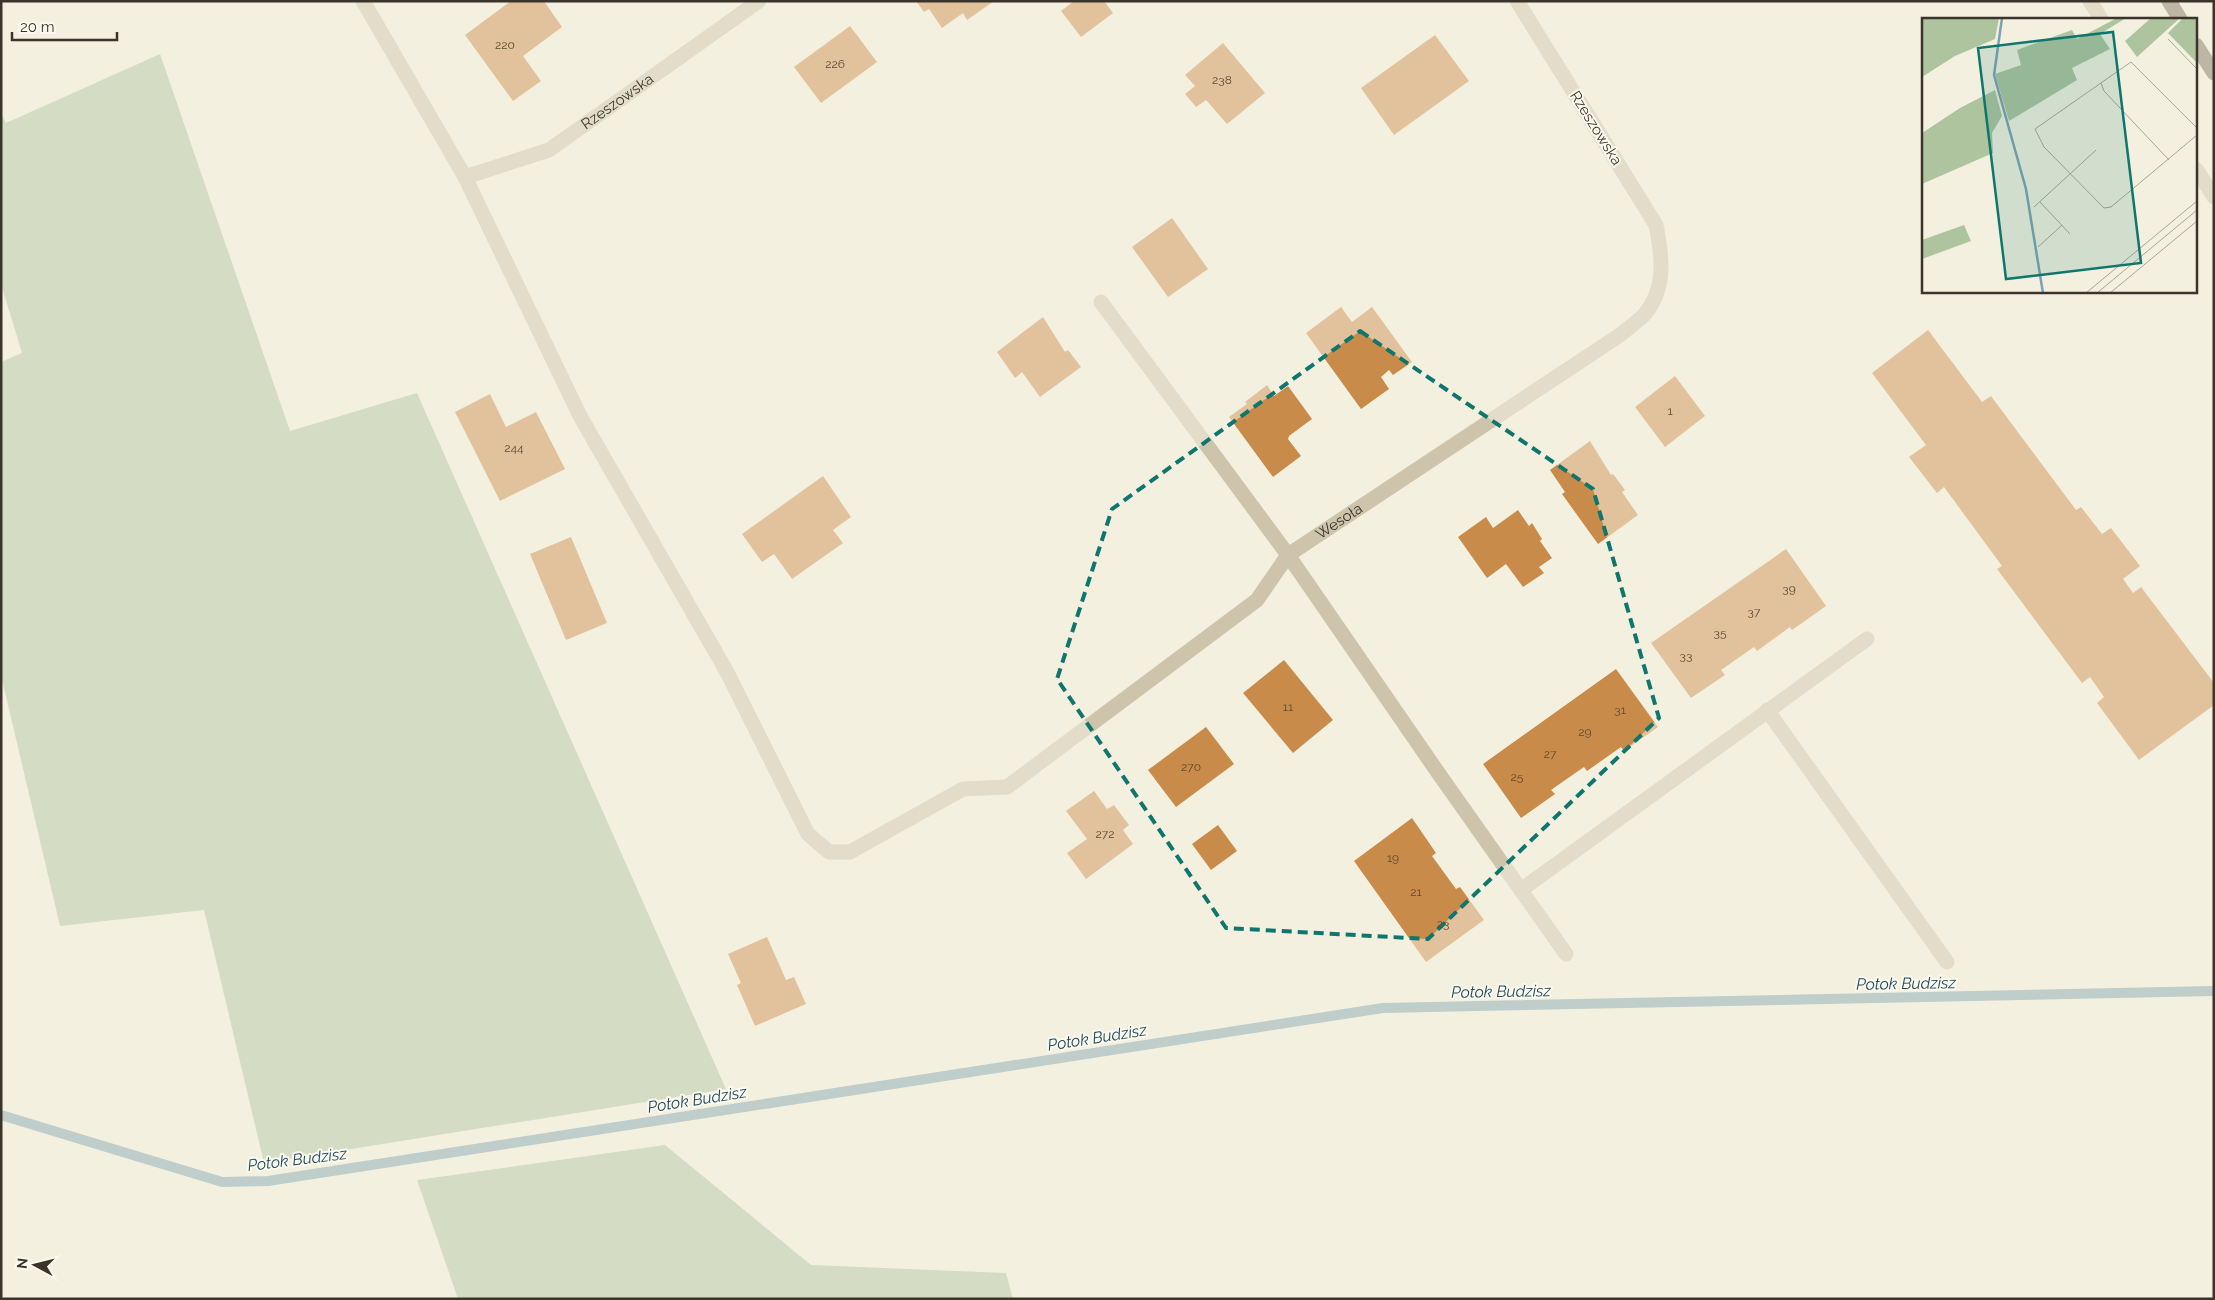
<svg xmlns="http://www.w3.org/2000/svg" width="2215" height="1300" font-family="Raleway,sans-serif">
<rect width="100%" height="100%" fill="#f4f0e0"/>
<g fill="#aec49f">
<polygon points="160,54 290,431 417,393 726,1089 264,1163 204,910 60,926 1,675 1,362 22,353 1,284 1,113 6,123"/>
<polygon points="665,1145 811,1265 1006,1273 1013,1299 458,1299 417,1180"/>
</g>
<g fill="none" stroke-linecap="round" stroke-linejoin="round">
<polyline stroke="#7ea2b2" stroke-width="10" points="1,1115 222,1182 268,1181 1383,1008 2214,991"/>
</g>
<g fill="#c98b49">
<polygon points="511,1 544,1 562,27 523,56 541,81 513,101 465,35"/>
<polygon points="916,1 994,1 967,20 963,13 942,28 929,9 924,12"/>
<polygon points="1074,1 1104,1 1113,13 1081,37 1061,11"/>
<polygon points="850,26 877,62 821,103 794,67"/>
<polygon points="1435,35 1469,81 1394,135 1361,88"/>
<polygon points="1223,43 1265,93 1227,124 1206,100 1196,107 1185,94 1195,86 1185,75"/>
<polygon points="1172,218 1208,269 1168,297 1132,247"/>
<polygon points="1341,307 1352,322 1372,307 1412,362 1393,375 1389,370 1381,377 1389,389 1361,409 1306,333"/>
<polygon points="1043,317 1065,352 1068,350 1081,367 1040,397 1022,372 1015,378 997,352"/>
<polygon points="1928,330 1982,402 1991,396 2076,510 2081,507 2102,534 2111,528 2140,566 2123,579 2133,593 2141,587 2214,683 2214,705 2139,760 2097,703 2104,697 2090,677 2082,683 1997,569 2002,566 1944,487 1937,493 1909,457 1926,445 1872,373"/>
<polygon points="1675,376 1705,416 1665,447 1635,407"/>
<polygon points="1267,385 1274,396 1288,386 1312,419 1289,436 1288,439 1301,456 1273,477 1229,417 1247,404 1245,402"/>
<polygon points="490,394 506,427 536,412 565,469 500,501 455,412"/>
<polygon points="1590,441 1611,475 1613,474 1625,490 1622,492 1638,515 1598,544 1562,494 1565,492 1550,470"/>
<polygon points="823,476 851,517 833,530 843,543 792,579 774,554 762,562 742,534"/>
<polygon points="1518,510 1529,526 1532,523 1542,539 1540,541 1552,558 1539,567 1544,573 1523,587 1506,564 1487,578 1458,537 1486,517 1493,528"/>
<polygon points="571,537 607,623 566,640 530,554"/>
<polygon points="1786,549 1826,606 1792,630 1790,627 1757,651 1754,647 1721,670 1725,675 1691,698 1651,643"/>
<polygon points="1284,660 1333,720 1293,753 1243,693"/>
<polygon points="1616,669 1658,727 1624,751 1621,747 1587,771 1584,767 1551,790 1555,794 1521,818 1483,764"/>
<polygon points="1206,727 1234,764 1176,807 1148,770"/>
<polygon points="1094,791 1107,809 1114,805 1129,825 1123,830 1133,844 1086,879 1067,853 1087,839 1066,811"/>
<polygon points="1412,818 1436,853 1432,856 1456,889 1460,887 1484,920 1426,962 1354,861"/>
<polygon points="1218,825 1237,851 1211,870 1192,844"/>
<polygon points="767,937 786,980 794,977 806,1004 755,1026 737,985 741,983 728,954"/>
</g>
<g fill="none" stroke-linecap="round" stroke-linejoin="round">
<g stroke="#cdc4ab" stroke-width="15">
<polyline points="363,1 465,177 580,416 727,672 808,834 829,852 850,852 963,789 1007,787"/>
<polyline points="2090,1 2101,19"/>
<polyline points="2196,169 2214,197"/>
<polyline points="1101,302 1288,555"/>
<polyline points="1767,710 1947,962"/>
<polyline points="1439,774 1566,954"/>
<polyline points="1521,890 1867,639"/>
</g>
<g stroke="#cdc4ab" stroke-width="15">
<path id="s1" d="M465 177 549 150 759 1"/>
<polyline points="1288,555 1439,774"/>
<path id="s2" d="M1007 787 1257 600 1288 555 1620 335C1627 329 1637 322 1644 315 1667 288 1662 256 1656 225L1517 1"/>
</g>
<g stroke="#7d705b" stroke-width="15">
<polyline points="2169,1 2180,19"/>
<polyline points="2196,45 2214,73"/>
</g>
</g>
<path d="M0 0H2215V1300H0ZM1360 331 1593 489 1659 718 1428 939 1226 928 1057 679 1112 509Z" fill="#f4f0e0" fill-opacity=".55" fill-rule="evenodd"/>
<path fill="none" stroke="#0f766e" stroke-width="4" stroke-dasharray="10 6" stroke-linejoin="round" d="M1360 331 1593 489 1659 718 1428 939 1226 928 1057 679 1112 509Z"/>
<g text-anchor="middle" stroke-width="4" stroke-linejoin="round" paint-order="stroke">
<g font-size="12" fill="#5e4a32">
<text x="505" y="49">220</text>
<text x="835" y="68">226</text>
<text x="1222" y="84">238</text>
<text x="1670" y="415">1</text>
<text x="514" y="452">244</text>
<text x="1789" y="593">39</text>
<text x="1754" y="616">37</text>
<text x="1720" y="637">35</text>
<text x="1686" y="660">33</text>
<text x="1288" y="711">11</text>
<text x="1620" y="714">31</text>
<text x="1585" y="736">29</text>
<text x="1550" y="758">27</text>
<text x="1191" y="771">270</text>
<text x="1517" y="781">25</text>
<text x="1105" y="838">272</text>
<text x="1393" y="862">19</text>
<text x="1416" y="896">21</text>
<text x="1443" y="928">23</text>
</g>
<g font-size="15" fill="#3b342b" stroke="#fbf9ed">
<text dy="5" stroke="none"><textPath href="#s1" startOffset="172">Rzeszowska</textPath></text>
<text transform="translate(1596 128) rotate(58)" y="5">Rzeszowska</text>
<text dy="5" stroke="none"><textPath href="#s2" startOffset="428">Wesoła</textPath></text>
</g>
<g font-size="16" font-style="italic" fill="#1e495e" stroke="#fbf9ed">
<text transform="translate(1906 983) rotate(-1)" y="6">Potok Budzisz</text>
<text transform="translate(1501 991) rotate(-1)" y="6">Potok Budzisz</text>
<text transform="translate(1097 1037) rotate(-9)" y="6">Potok Budzisz</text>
<text transform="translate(697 1099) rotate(-9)" y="6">Potok Budzisz</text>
<text transform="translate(297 1159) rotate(-7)" y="6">Potok Budzisz</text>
</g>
</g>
<g transform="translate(1922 18)">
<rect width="275" height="275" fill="#f4f0e0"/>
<path d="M0 0H77L73 21 33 38 0 59ZM195 0H204L178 16 188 31 150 50 155 62 87 103 73 56 99 47 95 32 150 12 155 21ZM229 0H258L215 39 203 23ZM261 0H275V45L246 15ZM73 72 80 98 70 115 71 135 0 166V115L38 90ZM42 207 49 223 0 241V222Z" fill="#aec49f"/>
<path fill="none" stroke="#7ea2b2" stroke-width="2.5" d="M80 0 72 57 104 171 121 275"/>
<path fill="none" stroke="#aaa598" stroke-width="1" d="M246 21 275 51M179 65 182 73 247 142M275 110 209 44 113 111 122 129 182 190 189 189 275 117M118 184 148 216M112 189 174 132M116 229 140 207M164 275 275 183M175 275 275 192M188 275 275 203"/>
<path fill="#0f766e" fill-opacity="0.15" stroke="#0f766e" stroke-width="2.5" d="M191 14 219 245 84 261 56 30Z"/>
<rect width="275" height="275" fill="none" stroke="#3b342b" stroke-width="2.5"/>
</g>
<rect width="2215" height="1300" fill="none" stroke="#3b342b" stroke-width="5"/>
<g transform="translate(35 1265) rotate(277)" stroke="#fbf9ed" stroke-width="4" paint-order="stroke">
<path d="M0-4L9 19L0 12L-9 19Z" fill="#3b342b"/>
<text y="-8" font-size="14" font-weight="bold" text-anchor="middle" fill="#3b342b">N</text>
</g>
<path d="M12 32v8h105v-8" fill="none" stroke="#3b342b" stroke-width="2.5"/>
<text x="20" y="32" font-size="15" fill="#3b342b" stroke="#fbf9ed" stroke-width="4" paint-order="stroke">20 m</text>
</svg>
